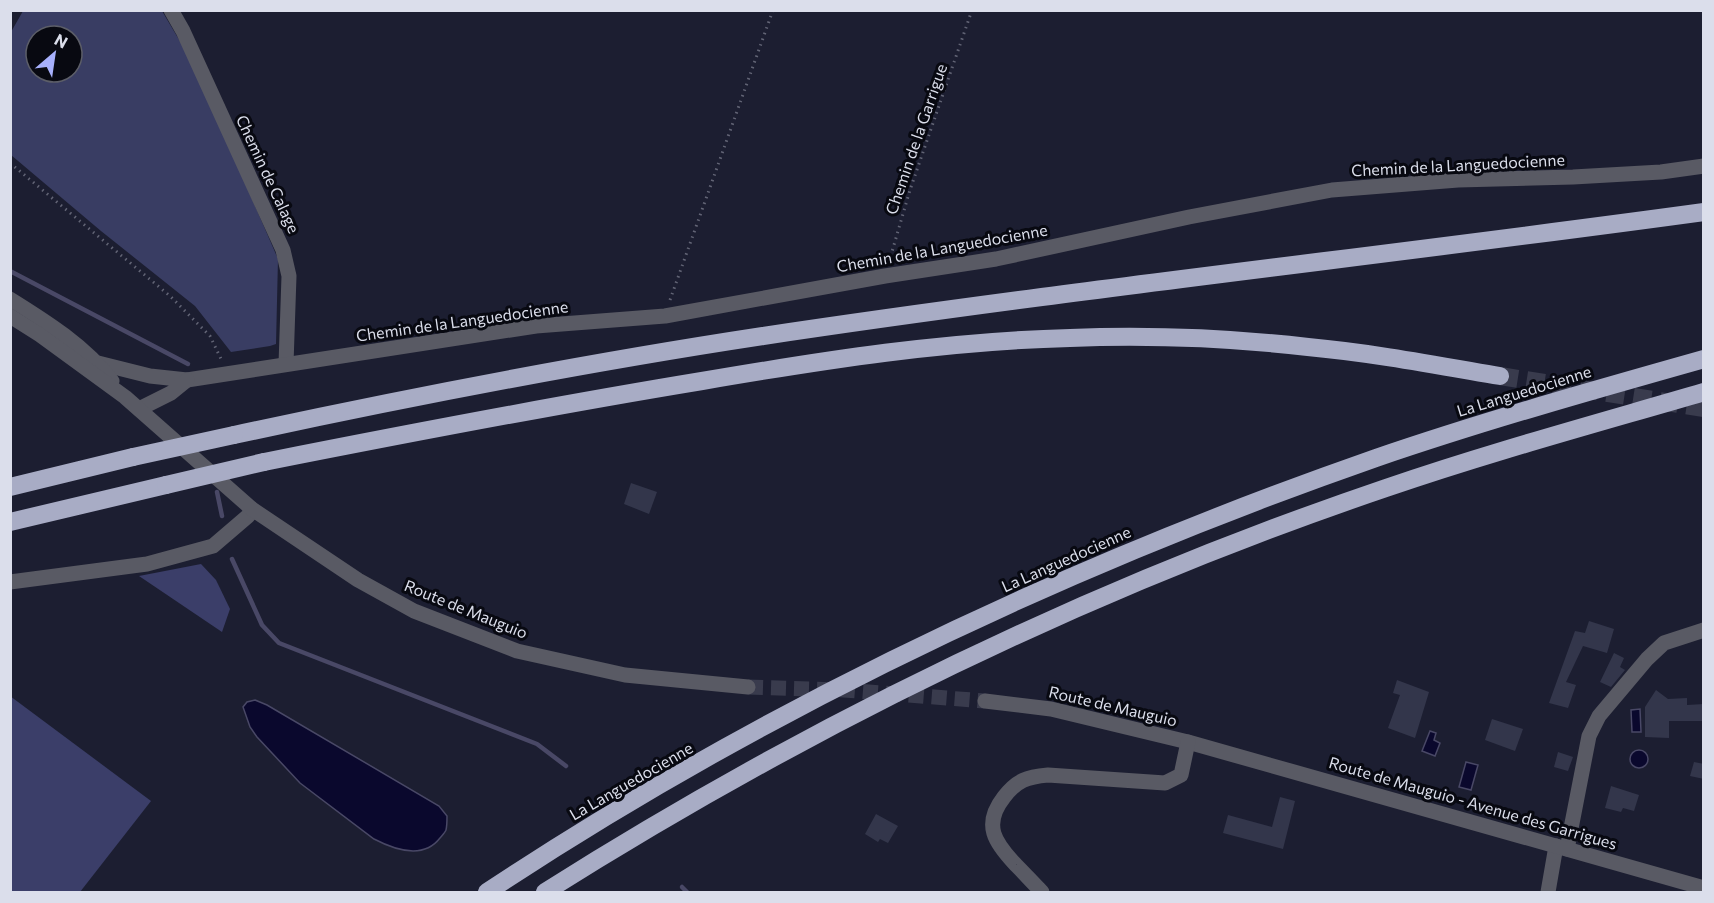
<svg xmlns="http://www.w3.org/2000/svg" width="1714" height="903" font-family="Commissioner,sans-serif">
<rect width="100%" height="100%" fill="#1c1e31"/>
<path fill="#393d63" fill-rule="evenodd" d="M23 11H162L194 65 278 259 276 344 270 346 231 352 195 306 101 231 11 155V32ZM36 36H72V72H36Z"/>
<g fill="#3b3e69">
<polygon points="201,564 216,580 230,609 222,632 139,576"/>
<polygon points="10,696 151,801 80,892 11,892"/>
</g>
<g fill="#0a082d" stroke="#494866" stroke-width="1.5">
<path d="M255 700 267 705 439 806 447 816C447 820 447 826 446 830 446 831 441 837 440 838 423 860 395 850 374 839L300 783 257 737 250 727 243 707 247 702Z"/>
<polygon points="1640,709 1641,732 1632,732 1631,710"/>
<polygon points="1430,731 1436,733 1434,740 1440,743 1435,756 1422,751"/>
<circle cx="1639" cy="759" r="9"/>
<polygon points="1466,762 1478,765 1471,790 1459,787"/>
</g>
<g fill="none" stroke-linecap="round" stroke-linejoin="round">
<g stroke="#494866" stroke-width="4.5">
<polyline points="10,271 188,364"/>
<polyline points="217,492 222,516"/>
<polyline points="232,559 262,625 279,643 537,744 566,766"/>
<polyline points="682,887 687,892"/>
</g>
</g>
<g fill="#33364b">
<polygon points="631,483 657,492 649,514 624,504"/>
<polygon points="1589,621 1614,629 1607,653 1583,646 1566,682 1576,685 1568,708 1549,703 1575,631 1585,633"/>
<polygon points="1614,653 1624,658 1620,667 1625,670 1611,687 1600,682"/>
<polygon points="1397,680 1429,692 1415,738 1388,728 1400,695 1393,693"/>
<polygon points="1656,690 1668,699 1687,698 1687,705 1704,704 1703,721 1669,721 1669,738 1645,737 1645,707"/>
<polygon points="1492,719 1523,729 1515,751 1485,740"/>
<polygon points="1558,752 1573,757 1568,771 1554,767"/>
<polygon points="1694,762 1704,764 1704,779 1690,776"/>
<polygon points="1611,786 1639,795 1634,811 1623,808 1621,812 1605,808"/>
<polygon points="1280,797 1295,801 1283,849 1223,833 1228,815 1272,827"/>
<polygon points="876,814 898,826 888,843 880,839 878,842 865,834"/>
</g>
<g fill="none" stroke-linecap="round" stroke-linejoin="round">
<polyline stroke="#393b4d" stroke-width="15" stroke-dasharray="15 8" stroke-linecap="butt" points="748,687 844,690 985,701"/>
<polyline stroke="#393b4d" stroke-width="18" stroke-dasharray="18 9" stroke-linecap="butt" points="1500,376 1704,408"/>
<g stroke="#626475" stroke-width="3" stroke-dasharray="1.5 4.5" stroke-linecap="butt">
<polyline points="10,163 170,296 210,336 222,361"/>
<polyline points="889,262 910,190 972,10"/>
<polyline points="670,300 773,10"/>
</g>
<g stroke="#595a64" stroke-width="15">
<polyline points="171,10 183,31 283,250 289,276 286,364"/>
<polyline points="98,363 150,376 187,380 536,326 665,316 885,276 996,259 1189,217 1332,190 1458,180 1573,177 1661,172 1704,166"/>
<polyline points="139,409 171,393 187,380"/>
<polyline points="10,582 147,564 213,546 248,516 252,509"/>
<polyline points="1567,849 1589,736 1599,716 1647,659 1664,643 1704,630"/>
<polyline points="1548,892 1556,846"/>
</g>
<g stroke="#595a64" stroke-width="15">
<path d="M10 299C47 322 85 346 112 381"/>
<polyline points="10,316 40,335 125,397 252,509 358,580 414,611 517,651 625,675 748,687"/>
<polyline points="985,701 1051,709 1188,742 1704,888"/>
<path d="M1042 892C1033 883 1025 874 1016 865 995 843 982 825 1004 797 1017 780 1027 777 1048 775L1165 783 1181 775 1188 742"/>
</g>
<g stroke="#a8acc5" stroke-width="18">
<path d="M234 435C410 397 585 363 763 336 1076 289 1390 255 1704 212"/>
<path d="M264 462C410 433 556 405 702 381 825 360 946 341 1070 338 1149 335 1229 338 1308 347 1373 353 1436 365 1500 376"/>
<polyline points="10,487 133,457"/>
<polyline points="10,522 166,485"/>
<path d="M487 892C762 710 1064 567 1376 458 1484 421 1594 390 1704 359"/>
<path d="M545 892C808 726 1091 588 1386 488 1491 452 1598 423 1704 392"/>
</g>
<g stroke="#a8acc5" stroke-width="18">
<polyline points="133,457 234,435"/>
<polyline points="166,485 264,462"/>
</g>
</g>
<g text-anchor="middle" stroke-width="6" stroke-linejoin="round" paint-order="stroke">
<g font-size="16" fill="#dbdeeb" stroke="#080911">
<text transform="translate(916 139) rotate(-71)" y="6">Chemin de la Garrigue</text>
<text transform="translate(1458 165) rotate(-3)" y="6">Chemin de la Languedocienne</text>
<text transform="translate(268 174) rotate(65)" y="6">Chemin de Calage</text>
<text transform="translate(942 248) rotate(-10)" y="6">Chemin de la Languedocienne</text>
<text transform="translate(462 321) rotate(-8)" y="6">Chemin de la Languedocienne</text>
<text transform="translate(1524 391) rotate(-17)" y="6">La Languedocienne</text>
<text transform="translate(1066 559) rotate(-24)" y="6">La Languedocienne</text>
<text transform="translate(466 609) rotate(22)" y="6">Route de Mauguio</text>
<text transform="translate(1113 706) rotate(13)" y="6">Route de Mauguio</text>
<text transform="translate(631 781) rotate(-30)" y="6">La Languedocienne</text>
<text transform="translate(1473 803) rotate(16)" y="6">Route de Mauguio - Avenue des Garrigues</text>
</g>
</g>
<rect width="1714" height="903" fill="none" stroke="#dbdeeb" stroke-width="24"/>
<g transform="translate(54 54) rotate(29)"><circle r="28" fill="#080911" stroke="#5c5e68" stroke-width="1.5"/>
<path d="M0-4.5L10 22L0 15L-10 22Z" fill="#a7b0fc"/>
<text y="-9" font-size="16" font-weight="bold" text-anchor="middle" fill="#dbdeeb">N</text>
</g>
</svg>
